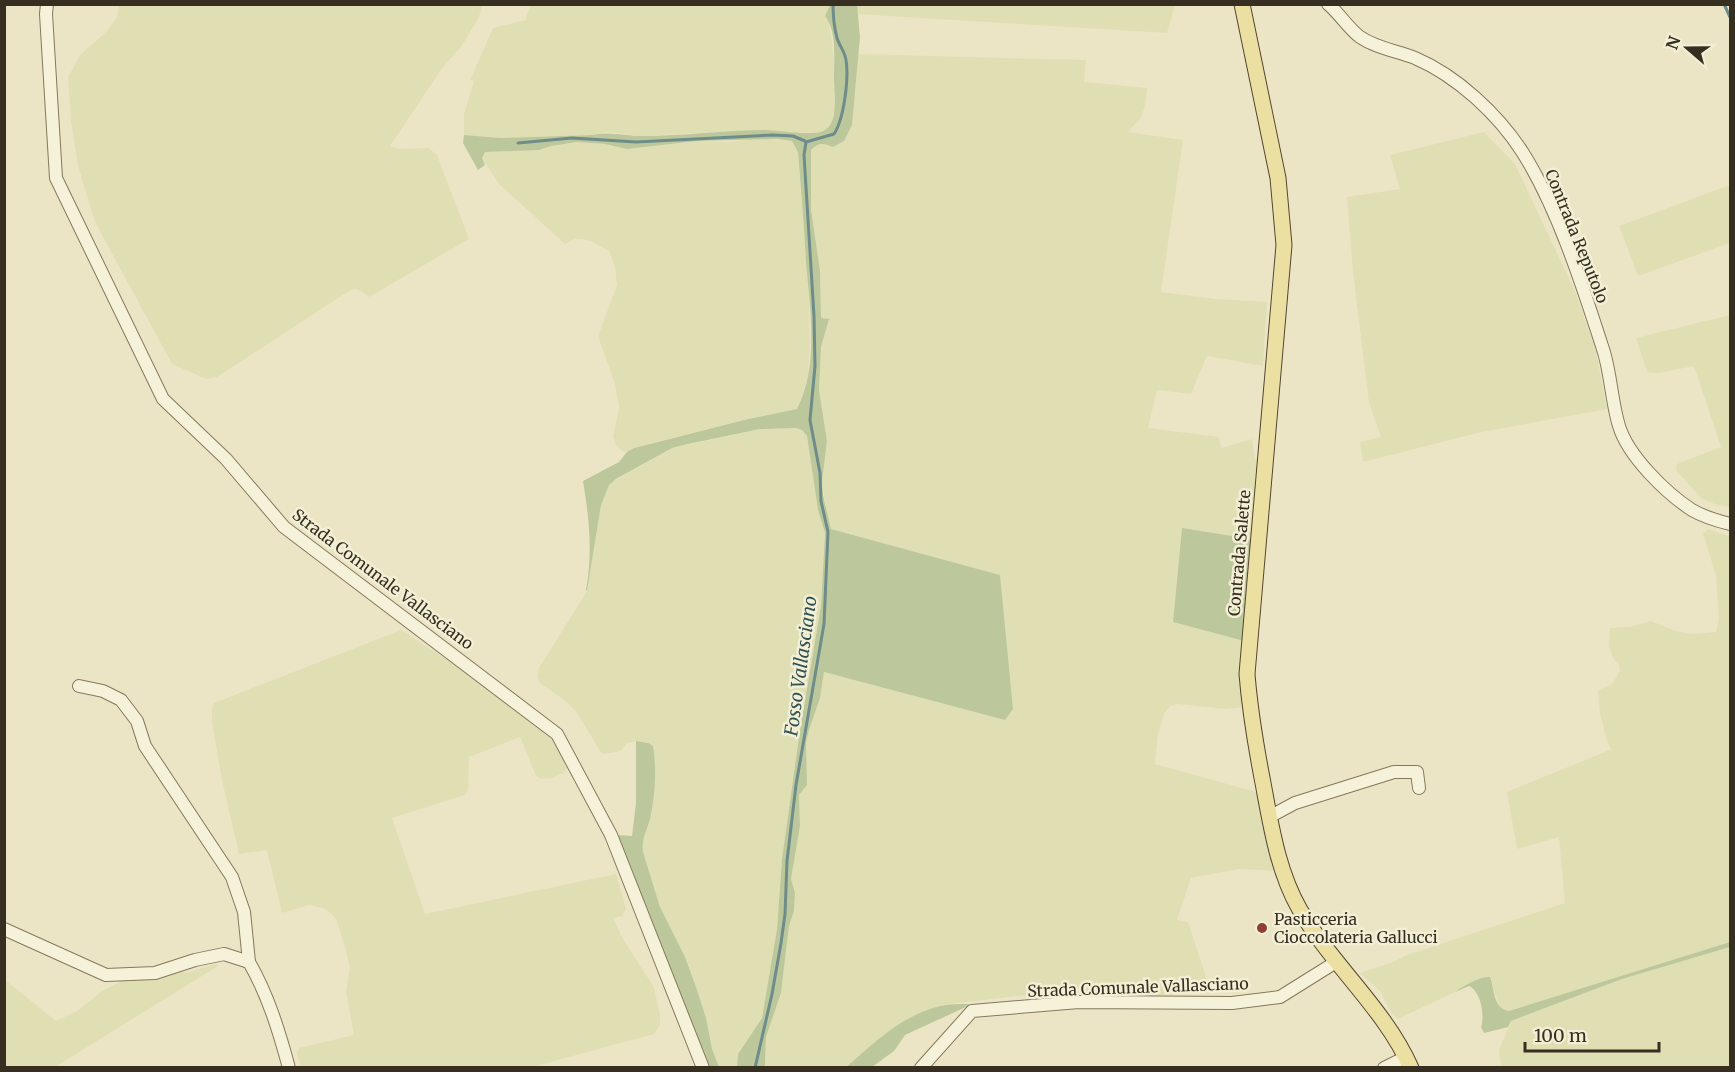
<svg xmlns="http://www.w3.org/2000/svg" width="1735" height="1072" font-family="Merriweather,serif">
<rect width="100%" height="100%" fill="#ebe5c6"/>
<g fill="#e0dfb4">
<polygon points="857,4 1175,5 1167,33 856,14"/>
<polygon points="119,5 481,5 482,9 477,21 461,47 442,68 390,146 400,149 429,148 437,155 469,239 369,297 361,291 355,289 349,291 217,377 206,379 172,364 95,222 78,166 71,121 68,77 81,54 104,34 117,18"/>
<polygon points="531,5 830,5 825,16 829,21 834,59 835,108 831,124 825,131 814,133 752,130 642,136 605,132 593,135 501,138 464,135 464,114 474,81 470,80 493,28 525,20"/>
<polygon points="858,54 1086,60 1084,82 1147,88 1145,106 1141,118 1128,132 1183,140 1161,292 1217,299 1267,302 1263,366 1207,356 1191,394 1157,390 1148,428 1219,437 1221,448 1252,439 1255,459 1259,460 1251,539 1182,529 1173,622 1244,641 1245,707 1226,709 1177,704 1170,706 1164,714 1158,734 1155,764 1260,793 1276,871 1239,869 1191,878 1177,920 1188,922 1211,992 1149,996 1056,994 1019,996 942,1005 930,1010 846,1067 765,1068 766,1037 781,993 789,926 794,911 795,893 791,879 800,826 799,795 807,785 806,743 809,730 820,698 824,672 1005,720 1000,575 831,529 826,508 822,482 827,441 819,390 821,347 829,319 821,318 820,271 811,209 811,150 817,144 824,143 834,147 855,95"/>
<polygon points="1484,132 1515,164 1575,291 1596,351 1607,409 1482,432 1363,462 1360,442 1381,437 1369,403 1353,272 1347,197 1400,189 1390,155"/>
<polygon points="758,139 793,141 798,152 809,300 810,343 808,375 803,398 797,410 748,419 655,442 634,448 627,452 622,451 616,445 613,437 619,407 615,384 598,336 617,285 615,267 609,251 591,241 582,239 575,239 565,244 500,185 482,158 484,152 491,151 539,150 551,146 577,142 605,144 627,149 697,141 729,142"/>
<polygon points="1730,185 1730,243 1638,276 1619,226"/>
<polygon points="1730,315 1730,507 1717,505 1701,498 1676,470 1677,464 1721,447 1694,366 1659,373 1647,372 1636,338"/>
<polygon points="796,428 802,430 807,436 818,510 825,533 821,606 800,730 782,859 777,929 762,1018 738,1053 737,1067 719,1067 712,1049 706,1018 696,987 685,957 660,907 643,852 642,845 650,817 654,784 655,761 648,743 636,741 627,743 622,750 617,752 602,754 577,713 567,702 540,683 537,676 539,668 587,591 601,505 609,484 672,448 760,429"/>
<polygon points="1709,529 1730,537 1730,942 1509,1011 1503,1010 1499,1007 1491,979 1465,985 1455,992 1398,1019 1391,1013 1381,992 1360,973 1393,962 1407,955 1565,903 1559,837 1517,849 1507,792 1612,749 1609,746 1606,737 1600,714 1598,690 1612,684 1620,671 1619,664 1613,658 1609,646 1610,628 1630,627 1651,621 1676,631 1691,634 1716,632 1719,619 1716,576 1703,533"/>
<polygon points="401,630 477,679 555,735 567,760 567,768 563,773 552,778 541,779 536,776 520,737 469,757 468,790 465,795 392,818 425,914 616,874 626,909 622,916 613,918 624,941 654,987 660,1015 660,1025 654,1034 532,1067 300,1067 297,1053 299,1048 354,1035 346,991 350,968 345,947 336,919 331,913 323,908 309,905 282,913 267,850 239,854 222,780 212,722 212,708 214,703"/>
<polygon points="1730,947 1730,1067 1501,1067 1499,1050 1511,1021 1622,979"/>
<polygon points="216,964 218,966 55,1067 5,1067 4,979 56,1021 79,1010 102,991 125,979 176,969 185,973"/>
</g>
<g fill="#bcc89b">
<path d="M830 5H857L860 37 852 125 844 141 833 147C823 143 819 142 811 150V209L820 271 821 318 829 319 821 347 819 390 827 441 822 482 823 495 831 529 1000 575 1013 709 1005 720 824 672 820 698 809 730 806 743 807 785 799 795 800 826 791 879 795 893 794 911 789 926 781 993 766 1037 765 1067H737L738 1054 762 1018 777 929 782 859 800 730 821 606 825 533 818 510 807 436 802 430 796 428 760 429 688 444 672 448 616 479 609 485 601 505 587 591 586 590C593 553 589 517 583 481L619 462 627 452 634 448 748 419 797 409C819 367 810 309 806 263 804 226 801 189 798 152L792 141 777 139 697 141 627 149 605 144 577 142 551 146 539 150 485 152 482 158 485 165 478 170 463 143 464 135 501 138 593 135C610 131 626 136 643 136 684 136 725 130 766 130 779 130 815 137 825 130 839 122 834 91 834 78 834 59 837 31 825 16Z"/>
<polygon points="1182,528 1251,539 1244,641 1173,622"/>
<path d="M636 741 648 743 653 746C657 769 655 796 650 819 647 830 641 840 643 852L660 907 685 957 696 987 706 1018 712 1049 719 1067H707L621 853 618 835 632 836 636 803Z"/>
<path d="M1730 942V947L1622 979 1511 1021 1508 1027 1484 1033 1481 1027C1485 1016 1481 991 1469 986L1455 992C1465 985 1478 977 1490 977 1495 990 1493 1009 1509 1011Z"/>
<path d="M969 1004 968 1006 905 1035 894 1051 872 1067H846C877 1041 899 1017 940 1006 949 1004 960 1004 969 1004Z"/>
</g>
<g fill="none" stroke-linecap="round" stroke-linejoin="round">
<g stroke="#6e8c89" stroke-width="3">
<polyline points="1724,4 1730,17"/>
<polyline points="518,143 572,138 636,142 772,135 793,136 805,141"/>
<path d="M755 1068 772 994 781 943 785 914 787 861 796 785 824 624 828 532 821 501 820 473 810 420 815 366 814 316 804 155 806 142 834 134C844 119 849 78 846 60 845 52 839 45 837 38 834 27 833 15 833 4"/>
</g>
<defs>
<g id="minor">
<polyline points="47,4 46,14 56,178 163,399 226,459 284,527 557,734 611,835 703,1068"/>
<path d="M1328 4C1340 14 1348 28 1360 37 1376 48 1397 51 1415 58 1457 76 1498 114 1523 153 1557 207 1582 284 1602 346 1611 371 1611 400 1619 426 1628 456 1666 493 1692 510 1704 517 1718 521 1730 524"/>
<polyline points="79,686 103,691 121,700 137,721 145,746 232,877 244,912 249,962"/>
<polyline points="1269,817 1295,803 1394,772 1417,772 1419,788"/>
<path d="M4 929 106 975 155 973 195 960 224 954 249 962C268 995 279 1031 289 1068"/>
<polyline points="921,1068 972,1011 1079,1002 1232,1003 1280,997 1336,962"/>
<polyline points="1384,1068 1406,1057"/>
</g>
<path id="major" d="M1242 4 1278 178 1284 245 1247 674C1250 711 1256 747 1263 783 1271 826 1278 872 1300 910 1332 965 1385 1009 1411 1068"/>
</defs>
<use href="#minor" stroke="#85785d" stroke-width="14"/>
<use href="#major" stroke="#534631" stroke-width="17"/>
<use href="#minor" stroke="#f6f2d9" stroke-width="12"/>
<use href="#major" stroke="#ebdfa1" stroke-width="15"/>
</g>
<circle fill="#8f4032" stroke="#f3efd5" stroke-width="2" cx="1262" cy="928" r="6"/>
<g text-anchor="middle" stroke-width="5" stroke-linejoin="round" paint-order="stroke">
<g font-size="16" fill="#362e20" stroke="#f3efd5">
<text transform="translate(1577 236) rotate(68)" y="6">Contrada Reputolo</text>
<text transform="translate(1239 553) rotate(-85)" y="6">Contrada Salette</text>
<text transform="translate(383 579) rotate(37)" y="6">Strada Comunale Vallasciano</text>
<text transform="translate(1138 987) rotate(-2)" y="6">Strada Comunale Vallasciano</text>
</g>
<g font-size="16" fill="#362e20" stroke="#f3efd5" text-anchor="start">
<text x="1274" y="925">Pasticceria<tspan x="1274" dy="18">Cioccolateria Gallucci</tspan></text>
</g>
<g font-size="18" font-style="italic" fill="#305154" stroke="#f3efd5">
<text transform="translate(801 666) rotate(-82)" y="6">Fosso Vallasciano</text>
</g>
</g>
<rect width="1735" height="1072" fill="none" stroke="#362e20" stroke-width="12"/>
<g transform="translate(1687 48) rotate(290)" stroke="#f3efd5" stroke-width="4.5" paint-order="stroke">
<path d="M0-4.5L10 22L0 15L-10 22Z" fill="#362e20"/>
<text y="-9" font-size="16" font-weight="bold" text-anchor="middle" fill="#362e20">N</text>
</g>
<path d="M1525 1042v9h134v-9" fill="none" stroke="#362e20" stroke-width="3"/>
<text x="1534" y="1042" font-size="18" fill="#362e20" stroke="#f3efd5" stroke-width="4.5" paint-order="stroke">100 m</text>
</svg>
